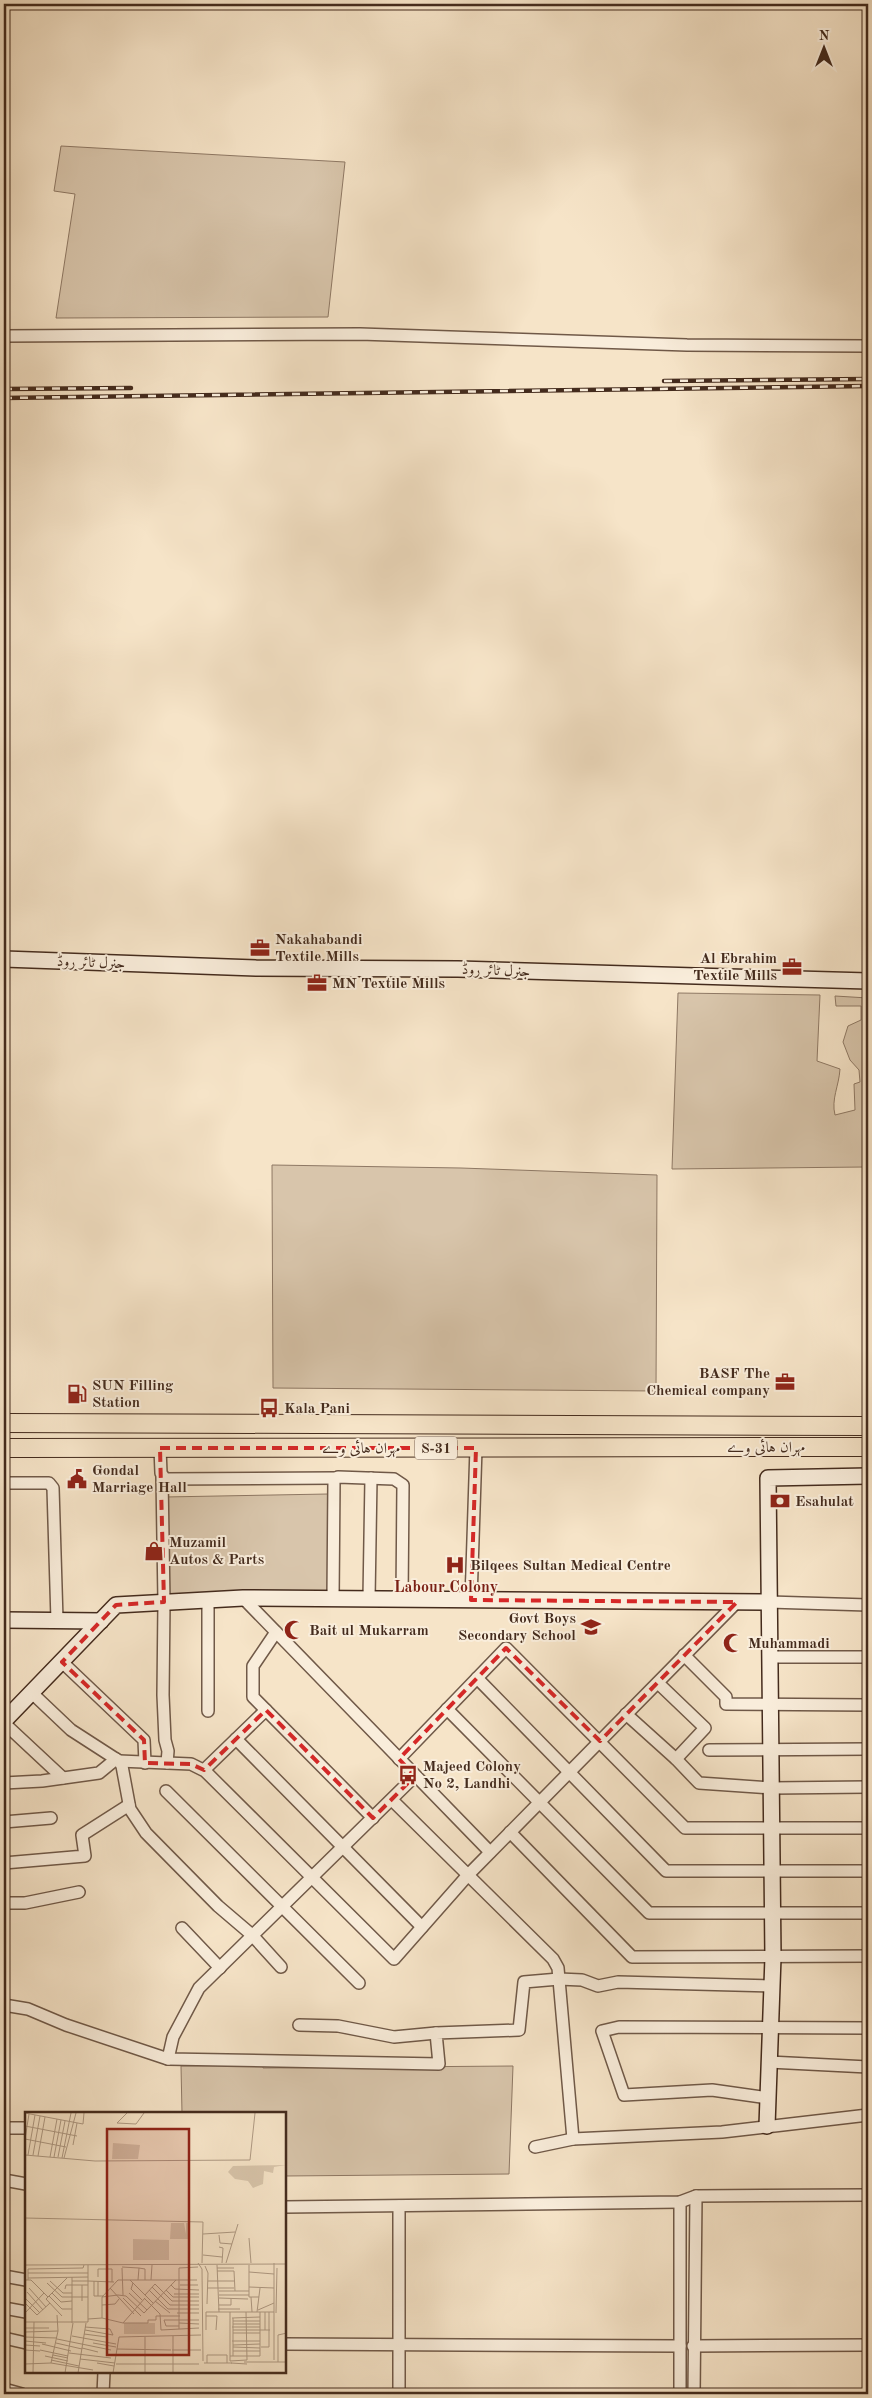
<svg xmlns="http://www.w3.org/2000/svg" width="872" height="2398" font-family="'Old Standard TT',Amiri,serif">
<rect width="100%" height="100%" fill="#f6e4c8"/>
<filter id="stains"><feTurbulence type="fractalNoise" baseFrequency=".004" numOctaves="4"/><feColorMatrix values="0 0 0 0 .2 0 0 0 0 .09 0 0 0 0 .02 0 0 0 .5 -.17"/></filter>
<radialGradient id="worn" r=".72"><stop offset=".6" stop-color="#630" stop-opacity="0"/><stop offset="1" stop-color="#630" stop-opacity=".3"/></radialGradient>
<g fill="#d8c5ab" stroke="#8e7864">
<polygon points="61,146 345,162 328,317 56,318 75,194 54,191"/>
<path d="M678 993 820 995 817 1061 840 1069C839 1086 831 1099 835 1115L855 1110 854 1084 860 1082 859 1070 850 1060 843 1042 848 1026 861 1020V1006H836L835 996 868 998 865 1167 672 1169Z"/>
<polygon points="272,1165 461,1168 657,1175 656,1391 273,1388"/>
<polygon points="328,1494 329,1591 166,1594 164,1497"/>
<polygon points="263,2065 263,2068 513,2066 509,2174 285,2176 285,2113 182,2113 181,2066"/>
</g>
<g fill="none" stroke-linecap="round" stroke-linejoin="round">
<defs>
<g id="street">
<polyline points="4,336 360,334 687,345 868,346"/>
<polyline points="160,1448 161,1473 165,1479 336,1478"/>
<polyline points="162,1477 164,1602 163,1695 165,1740 168,1751 167,1763"/>
<polyline points="4,1483 49,1483 53,1488 57,1620"/>
<polyline points="243,1598 490,1852"/>
<polyline points="333,1599 334,1480 338,1477 394,1479 403,1485 402,1599"/>
<polyline points="369,1599 371,1478"/>
<polyline points="471,1600 476,1448"/>
<polyline points="769,1602 868,1605"/>
<polyline points="276,1632 253,1666 253,1697 373,1818"/>
<polyline points="684,1655 726,1697 726,1704 868,1705"/>
<polyline points="771,1657 868,1657"/>
<polyline points="62,1662 144,1740 145,1763"/>
<polyline points="477,1678 666,1871 868,1871"/>
<polyline points="658,1683 705,1728 676,1759"/>
<polyline points="32,1693 71,1730 119,1761 122,1766 130,1809 146,1833 218,1906 252,1935 281,1967"/>
<polyline points="447,1709 649,1913 868,1913"/>
<polyline points="208,1711 208,1600"/>
<polyline points="626,1714 676,1759 699,1783 772,1788 868,1787"/>
<polyline points="4,1723 63,1778"/>
<polyline points="236,1739 422,1927"/>
<polyline points="709,1750 868,1749"/>
<polyline points="399,1759 506,1648 685,1828 868,1828"/>
<polyline points="119,1761 191,1764 205,1771 394,1959 468,1875 737,1602"/>
<polyline points="204,1770 266,1710"/>
<polyline points="4,1783 42,1781 99,1773 116,1759"/>
<polyline points="166,1791 359,1983"/>
<polyline points="392,1800 553,1959 558,1968 573,2139 722,2132 868,2115"/>
<polyline points="4,1822 51,1818"/>
<polyline points="510,1832 632,1957 868,1956"/>
<polyline points="4,1863 85,1856 82,1835 129,1805"/>
<polyline points="4,1903 25,1903 79,1892"/>
<polyline points="182,1928 220,1968"/>
<polyline points="4,2005 28,2009 66,2025 168,2059 439,2064 436,2033 519,2030 524,1982 559,1979 582,1980 598,1986 618,1982 772,1986"/>
<polyline points="299,2025 338,2026 394,2037 436,2033"/>
<polyline points="168,2059 173,2037 199,1988 415,1776"/>
<polyline points="769,2062 868,2067"/>
<polyline points="768,2098 712,2090 624,2095 602,2031 619,2027 868,2028"/>
<polyline points="4,2128 26,2128"/>
<polyline points="535,2147 573,2139"/>
<polyline points="4,2180 26,2184"/>
<polyline points="399,2206 399,2394"/>
<polyline points="285,2207 680,2202 696,2196 868,2195"/>
<polyline points="4,2276 26,2280"/>
<polyline points="4,2308 26,2312"/>
<polyline points="4,2338 26,2343"/>
<polyline points="285,2344 680,2346"/>
<polyline points="693,2346 868,2345"/>
<polyline points="4,2389 22,2394"/>
<polyline points="103,2394 104,2372"/>
<polyline points="680,2394 680,2202"/>
<polyline points="694,2394 696,2196"/>
</g>
<g id="secondary">
<polyline points="4,959 256,968 458,969 868,981"/>
<polyline points="4,1620 101,1621"/>
<polyline points="4,1721 116,1605 243,1598 769,1602"/>
<polyline points="767,2126 773,1957 768,1478 868,1476"/>
</g>
<g id="primary">
<polyline points="4,1423 868,1426"/>
<polyline points="4,1448 868,1447"/>
</g>
</defs>
<use href="#street" stroke="#705948" stroke-width="14"/>
<use href="#secondary" stroke="#442b1d" stroke-width="18"/>
<use href="#primary" stroke="#442b1d" stroke-width="20"/>
<use href="#street" stroke="#f9eddb" stroke-width="11"/>
<use href="#secondary" stroke="#f9eddb" stroke-width="15"/>
<use href="#primary" stroke="#f6e4c8" stroke-width="18"/>
<defs>
<g id="rail">
<polyline points="664,381 868,379"/>
<polyline points="4,389 131,388"/>
<polyline points="4,398 868,386"/>
</g>
</defs>
<use href="#rail" stroke="#442b1d" stroke-width="4.5"/>
<use href="#rail" stroke="#f9eddb" stroke-width="2.5" stroke-dasharray="8" stroke-linecap="butt"/>
</g>
<path fill="none" stroke="#d62828" stroke-width="4" stroke-dasharray="10 6" stroke-linejoin="round" d="M160 1448H476L471 1600 737 1602 600 1741 506 1648 399 1759 415 1776 373 1818 266 1710 204 1770 191 1764 145 1763 144 1740 62 1662 116 1605 164 1602Z"/>
<defs>
<symbol id="office-bare" viewBox="-9 -9 18 18"><path d="M-6-3h4V-5.5h4V-3h4V5H-6ZM-1-4.5V-3h2v-1.5ZM-6 0V1H6V0Z" fill="#8f2418" stroke="#f9eddb" stroke-width="2.5" paint-order="stroke"/></symbol>
<symbol id="fuel-bare" viewBox="-9 -9 18 18"><path d="M-5.5-6h7V0h2V4h1.3V-2.5L3-4.5l.8-.8L6-3V5H2.5V1h-1V6h-7ZM-4.2-4.7v3.2H.2V-4.7Z" fill="#8f2418" stroke="#f9eddb" stroke-width="2.5" paint-order="stroke"/></symbol>
<symbol id="bus-bare" viewBox="-9 -9 18 18"><path d="M-5-6H5V4H4V6H2V4H-2V6H-4V4H-5ZM-3.5-4V0h7V-4ZM-3.5 1.2v1.5H-2V1.2ZM2 1.2v1.5H3.5V1.2Z" fill="#8f2418" stroke="#f9eddb" stroke-width="2.5" paint-order="stroke"/></symbol>
<symbol id="civic-bare" viewBox="-9 -9 18 18"><path d="M-.6-6.5H3V-4.5H.6V-3L4-1V1h2V6H-6V1h2V-1L-.6-3ZM-1.2 2.5V6h2.4V2.5Z" fill="#8f2418" stroke="#f9eddb" stroke-width="2.5" paint-order="stroke"/></symbol>
<symbol id="bank-bare" viewBox="-9 -9 18 18"><path d="M-6-4H6V4H-6ZM0-2.3a2.3 2.3 0 1 0 0 4.6a2.3 2.3 0 1 0 0-4.6Z" fill="#8f2418" stroke="#f9eddb" stroke-width="2.5" paint-order="stroke"/></symbol>
<symbol id="shop-bare" viewBox="-9 -9 18 18"><path d="M-5-2.5h2.3a2.7 3.5 0 0 1 5.4 0H5L5.5 6h-11ZM-1.5-2.5h3a1.5 2.3 0 0 0-3 0Z" fill="#8f2418" stroke="#f9eddb" stroke-width="2.5" paint-order="stroke"/></symbol>
<symbol id="hospital-bare" viewBox="-9 -9 18 18"><path d="M-5-5h3v3.5h4V-5h3V5h-3V1.5h-4V5h-3Z" fill="#8f2418" stroke="#f9eddb" stroke-width="2.5" paint-order="stroke"/></symbol>
<symbol id="school-bare" viewBox="-9 -9 18 18"><path d="M0-5L7-2L0 1L-7-2ZM-4 1L0 2.5L4 1V4Q0 6-4 4Z" fill="#8f2418" stroke="#f9eddb" stroke-width="2.5" paint-order="stroke"/></symbol>
<symbol id="mosque-bare" viewBox="-9 -9 18 18"><path d="M3.5-4.9A6 6 0 1 0 3.5 4.9A5 5 0 1 1 3.5-4.9Z" fill="#8f2418" stroke="#f9eddb" stroke-width="2.5" paint-order="stroke"/></symbol>
</defs>
<g fill-rule="evenodd">
<use href="#office-bare" x="246" y="934" width="28" height="28"/>
<use href="#office-bare" x="778" y="953" width="28" height="28"/>
<use href="#office-bare" x="303" y="969" width="28" height="28"/>
<use href="#office-bare" x="771" y="1368" width="28" height="28"/>
<use href="#fuel-bare" x="63" y="1380" width="28" height="28"/>
<use href="#bus-bare" x="255" y="1394" width="28" height="28"/>
<use href="#civic-bare" x="63" y="1465" width="28" height="28"/>
<use href="#bank-bare" x="766" y="1487" width="28" height="28"/>
<use href="#shop-bare" x="140" y="1537" width="28" height="28"/>
<use href="#hospital-bare" x="441" y="1551" width="28" height="28"/>
<use href="#school-bare" x="577" y="1613" width="28" height="28"/>
<use href="#mosque-bare" x="280" y="1616" width="28" height="28"/>
<use href="#mosque-bare" x="719" y="1629" width="28" height="28"/>
<use href="#bus-bare" x="394" y="1761" width="28" height="28"/>
</g>
<g text-anchor="middle" stroke-width="4" stroke-linejoin="round" paint-order="stroke">
<rect fill="#f9eddb" stroke="#7a6556" stroke-width="1" x="415" y="1436.5" width="42" height="23" rx="4"/>
<g font-size="14" font-weight="bold" fill="#442b1d">
<text x="436" y="1453">S-31</text>
</g>
<g font-size="15" font-weight="bold" fill="#442b1d" stroke="#f9eddb" text-anchor="start">
<text x="275" y="944">Nakahabandi<tspan x="275" dy="17">Textile Mills</tspan></text>
<text x="777" y="963" text-anchor="end">Al Ebrahim<tspan x="777" dy="17">Textile Mills</tspan></text>
<text x="332" y="988">MN Textile Mills</text>
<text x="770" y="1378" text-anchor="end">BASF The<tspan x="770" dy="17">Chemical company</tspan></text>
<text x="92" y="1390">SUN Filling<tspan x="92" dy="17">Station</tspan></text>
<text x="284" y="1413">Kala Pani</text>
<text x="92" y="1475">Gondal<tspan x="92" dy="17">Marriage Hall</tspan></text>
<text x="795" y="1506">Esahulat</text>
<text x="169" y="1547">Muzamil<tspan x="169" dy="17">Autos &amp; Parts</tspan></text>
<text x="470" y="1570">Bilqees Sultan Medical Centre</text>
<text x="576" y="1623" text-anchor="end">Govt Boys<tspan x="576" dy="17">Secondary School</tspan></text>
<text x="309" y="1635">Bait ul Mukarram</text>
<text x="748" y="1648">Muhammadi</text>
<text x="423" y="1771">Majeed Colony<tspan x="423" dy="17">No 2, Landhi</tspan></text>
</g>
<g font-size="15" fill="#442b1d" stroke="#f9eddb">
<text transform="translate(91 962) rotate(2)" y="5">جنرل ٹائر روڈ</text>
<text transform="translate(496 970) rotate(2)" y="5">جنرل ٹائر روڈ</text>
<text x="766" y="1452">مہران ہائی وے</text>
<text x="361" y="1453">مہران ہائی وے</text>
</g>
<g font-size="16" font-weight="bold" fill="#7a1f14" stroke="#f9eddb">
<text x="446" y="1592">Labour Colony</text>
</g>
</g>
<g transform="translate(25 2112)">
<rect width="261" height="261" fill="#f6e4c8"/>
<path d="M88 31 115 33 113 47H87ZM261 53 249 55 248 61 239 59 238 72 228 76 223 69 210 67 203 60 208 54ZM146 111H159L161 122V111H164L163 127H145ZM108 127 144 128V148H108ZM99 211H130V222H99Z" fill="#d8c5ab"/>
<path fill="none" stroke="#af9a84" stroke-width="1" d="M0 1 58 12 59 1M102 1 92 11 111 12 119 1M0 14 52 24M0 27 41 35M0 27 4 2M48 33 52 11M0 43 70 49 225 48 230 1M3 43 10 3M8 43 15 4M13 44 20 5M25 45 32 7M29 45 36 8M33 45 40 9M37 46 46 1M39 46 51 1M0 106 178 110 177 151M178 122 210 120M194 123 195 131 207 132M224 126 226 151M194 135 198 136 197 151M178 143 197 145M173 151 177 157 178 249M201 151 213 112M249 151V248M0 153 262 152M192 153 194 200M224 153V185H234M180 154 183 161 182 192M97 155 114 156M97 156 98 183M192 156H209M192 159H209L210 179M224 160 249 162M3 161H63M47 165V211M73 165V157H87V170M3 166 63 165M0 168H6L23 185M3 168V157L58 156 59 153M105 168 128 191M113 168 114 156 120 157V168M126 168 127 153M25 169 38 181H47M47 169H63M63 169 89 170M69 169V184H73M73 169V184H78M183 169H209M22 171 37 185H63M108 171 106 177 117 188M146 173 150 177 174 178M155 173H173M127 175 145 193H174M224 175 249 176M4 176 21 195M85 176 109 202M183 176H209M40 177 41 173H63M124 178 143 197H174M141 178 148 185H174M194 179H224M2 180 18 198M27 181 36 190 47 189M104 181 122 198M149 182H174M93 183 101 184 119 201 151 168M120 183 130 172 147 189H174M194 183H224M24 184 37 197H47M77 185 93 183M226 185 227 200M0 186 15 201M98 186 116 204M119 186 135 202 136 218 174 216M194 186 223 187M57 189V173M130 189 145 201M0 191 12 203 25 191M77 193 90 192 94 187M194 193H206V187M193 197H215M233 198 249 191M205 200V249L222 248 221 200M232 200 235 176M235 200V218H245M0 201 19 181M152 201H174M251 201 252 156M37 204 21 187 42 166M181 204H192L191 218M77 206 98 211H123V208H131V204H155M207 206 235 205M208 206V244M63 207 77 206V185L93 168H172M208 209H235M0 210H63V153M98 211 120 186M154 211 174 212M208 212H235M154 214H141L139 208H174M60 215 85 217 88 223M207 215H235M0 216H24M154 217V156L173 155M60 218 88 223M181 218V200H249M208 218H235M240 218V200M0 220 33 219M208 221H235M59 222 82 225M47 224 91 232M0 225 32 226M120 225V261M32 227 86 238M0 229 21 231M207 229H235M31 231 57 237M68 231 91 235M17 232 46 239M0 233 15 234M208 233 235 232M208 235 235 236M236 235H244V200M57 236 73 240M92 237 146 238M0 238 15 239M15 238 43 244M147 238H176M208 239H235M44 241 86 246M28 243 43 246M20 244 43 249M205 244H235V218M55 247 90 251M26 248 54 254M219 250H262M253 250V223L262 221M26 251 33 219 32 203M72 251 89 254M179 251H207M182 251V243H202V251M206 251 222 252M0 252 26 251 68 258M91 252H174M8 261 9 210M40 261 48 211M53 261 61 211M88 261 94 225 176 223M148 261V224"/>
<path fill="#8f2418" fill-opacity="0.15" stroke="#8f2418" stroke-width="2.5" d="M82 17H164V243H82Z"/>
<rect width="261" height="261" fill="none" stroke="#442b1d" stroke-width="2.5"/>
</g>
<rect width="872" height="2398" fill="none" stroke="#f6e4c8" stroke-width="20"/>
<rect x="5" y="5" width="862" height="2388" fill="none" stroke="#442b1d" stroke-width="2.5"/>
<rect x="10" y="10" width="852" height="2378" fill="none" stroke="#442b1d"/>
<g transform="translate(824 48)" stroke="#f9eddb" stroke-width="4" paint-order="stroke">
<path d="M0-4L9 19L0 12L-9 19Z" fill="#442b1d"/>
<text y="-8" font-size="14" font-weight="bold" text-anchor="middle" fill="#442b1d">N</text>
</g>
<rect width="100%" height="100%" filter="url(#stains)"/>
<rect width="100%" height="100%" fill="url(#worn)"/>
</svg>
